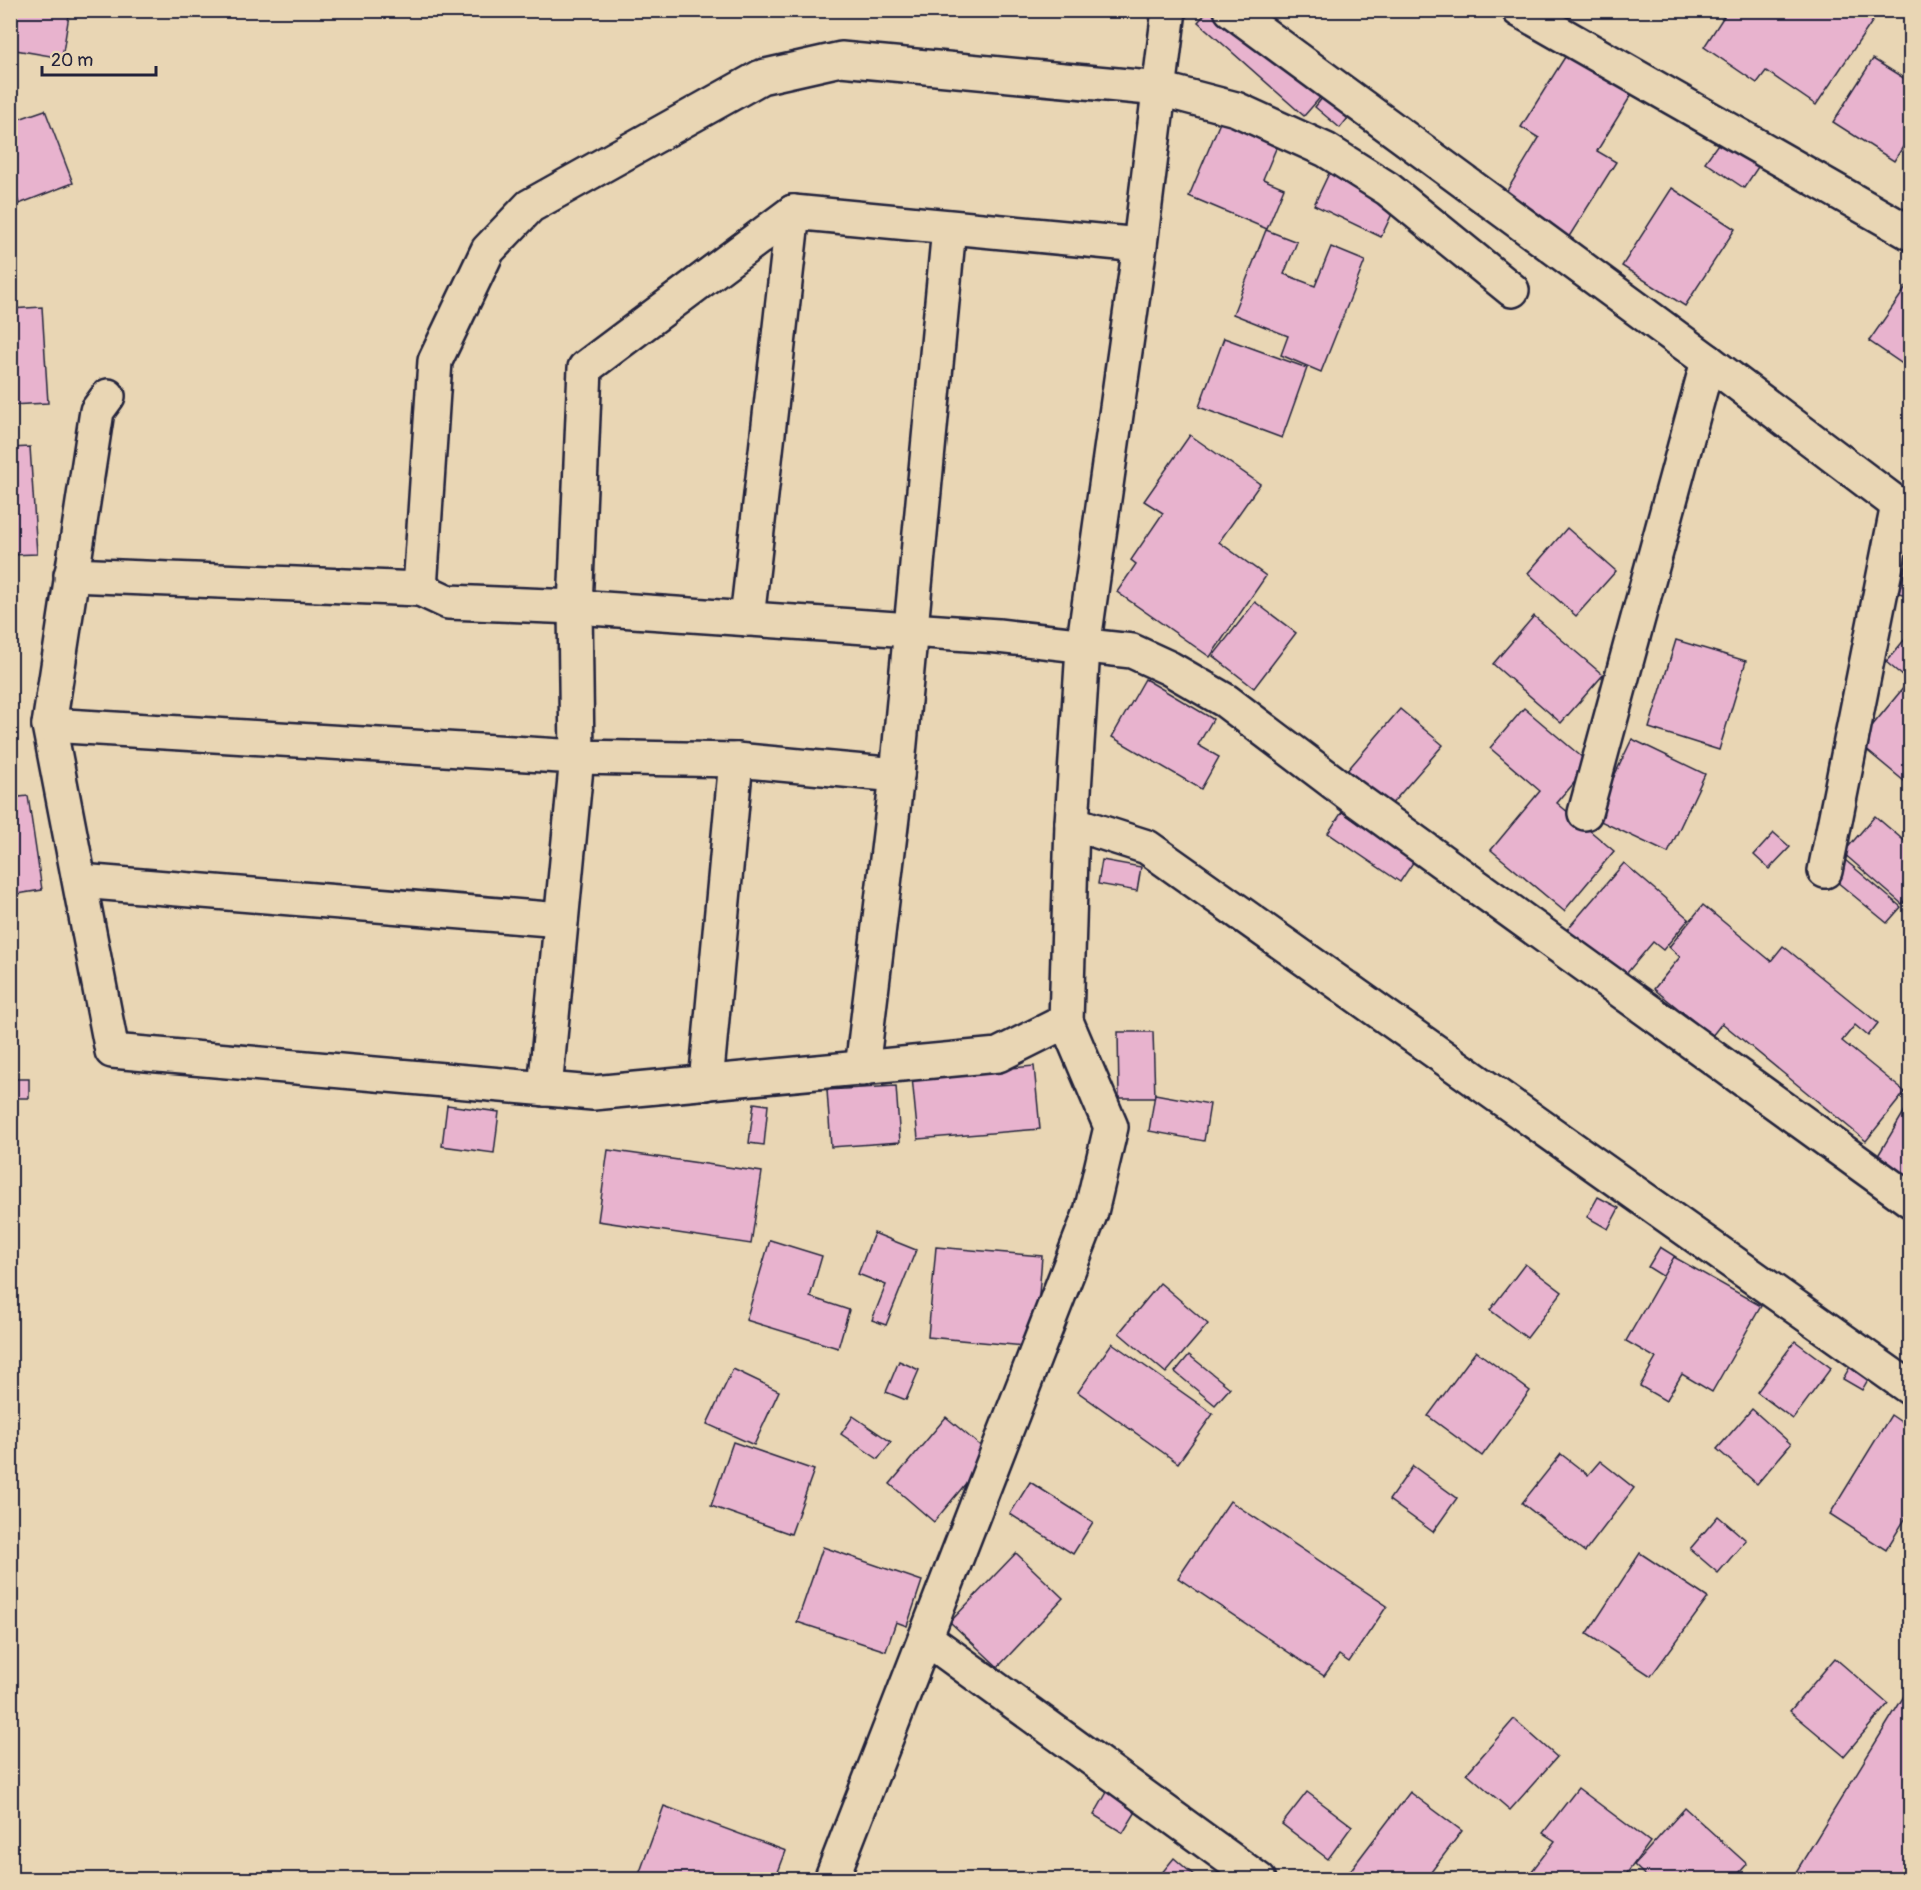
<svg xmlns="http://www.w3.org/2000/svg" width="1921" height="1890" font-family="Pangolin,sans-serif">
<rect width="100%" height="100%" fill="#e9d6b4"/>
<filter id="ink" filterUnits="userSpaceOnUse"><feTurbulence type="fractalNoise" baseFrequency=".0167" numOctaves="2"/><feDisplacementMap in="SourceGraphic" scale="12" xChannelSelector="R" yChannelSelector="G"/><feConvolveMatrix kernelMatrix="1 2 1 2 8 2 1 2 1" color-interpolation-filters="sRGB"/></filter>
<g filter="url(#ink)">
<g fill="#e8b3ce" stroke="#22223b" stroke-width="1.5">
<polygon points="10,10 45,10 69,15 62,58 10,49"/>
<polygon points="1209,10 1230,10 1324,93 1304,116 1198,22"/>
<polygon points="1728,10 1861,10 1874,19 1816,105 1766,71 1757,83 1704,47"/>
<polygon points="1570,49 1635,89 1597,151 1616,162 1565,243 1500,202 1539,138 1521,127"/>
<polygon points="1873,59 1910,82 1910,136 1894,161 1833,122"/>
<polygon points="1327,92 1352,113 1340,128 1315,107"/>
<polygon points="45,110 73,183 19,204 16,194 10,196 10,122"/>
<polygon points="1221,120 1278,144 1263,179 1284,188 1267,229 1189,196"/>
<polygon points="1720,141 1758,167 1744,188 1705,162"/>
<polygon points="1331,169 1398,201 1381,237 1314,205"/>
<polygon points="1672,188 1735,229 1685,306 1622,266"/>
<polygon points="1266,230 1297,242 1284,274 1315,286 1331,247 1365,261 1321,372 1281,355 1288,336 1233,314"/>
<polygon points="1910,282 1910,369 1869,341"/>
<polygon points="42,307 48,403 10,405 10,309"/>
<polygon points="1224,338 1307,368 1282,438 1199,407"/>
<polygon points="1190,435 1260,484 1219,542 1266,576 1210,657 1117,592 1136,564 1131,560 1163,513 1144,501"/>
<polygon points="30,447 37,554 10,555 10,448"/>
<polygon points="1567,528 1616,571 1576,616 1528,573"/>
<polygon points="1910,551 1910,596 1899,593"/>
<polygon points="1255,602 1296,633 1254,688 1213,656"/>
<polygon points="1534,616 1603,675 1561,723 1493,664"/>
<polygon points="1910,633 1910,786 1858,743 1909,681 1886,662"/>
<polygon points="1676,640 1746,661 1719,750 1649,728"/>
<polygon points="1145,679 1213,719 1198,745 1219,757 1201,789 1112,737"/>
<polygon points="1524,708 1590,764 1557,803 1614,851 1564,911 1491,850 1540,791 1490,748"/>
<polygon points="1400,709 1443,745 1382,815 1340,779"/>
<polygon points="1632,739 1705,774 1668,853 1594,818"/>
<polygon points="28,796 42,890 10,895 10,798"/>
<polygon points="1342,812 1414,861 1400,882 1328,833"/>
<polygon points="1875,816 1908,844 1910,842 1910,894 1902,904 1843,853"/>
<polygon points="1774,833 1790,847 1769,869 1754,855"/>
<polygon points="1102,860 1141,867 1137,891 1098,884"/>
<polygon points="1845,860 1901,907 1887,923 1831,877"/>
<polygon points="1624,863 1689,919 1663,950 1653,942 1621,980 1565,932"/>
<polygon points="1703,905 1771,961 1783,946 1878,1023 1868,1036 1855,1025 1842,1041 1905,1092 1866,1141 1722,1023 1712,1036 1654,989 1680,957 1669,947"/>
<polygon points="1118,1032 1153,1032 1155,1098 1119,1098"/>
<polygon points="1034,1066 1040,1129 918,1139 912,1077"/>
<rect x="10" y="1079" width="19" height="19"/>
<polygon points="896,1086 900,1142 831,1147 827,1090"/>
<polygon points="1155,1094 1210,1104 1204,1141 1149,1131"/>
<polygon points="1910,1102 1910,1180 1876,1159"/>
<polygon points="754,1103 768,1105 764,1145 749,1143"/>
<polygon points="447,1105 499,1112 494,1153 442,1146"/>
<polygon points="608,1150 762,1172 751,1244 598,1221"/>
<polygon points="1598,1197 1619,1208 1608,1229 1587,1217"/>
<polygon points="874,1233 916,1250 886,1325 872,1320 886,1285 858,1274"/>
<polygon points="770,1240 822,1256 810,1297 849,1310 838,1348 746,1320"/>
<polygon points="936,1247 1042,1256 1035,1347 928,1337"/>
<polygon points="1660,1247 1676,1257 1664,1277 1648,1267"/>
<polygon points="1674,1257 1761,1306 1712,1392 1682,1374 1666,1401 1640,1386 1656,1358 1626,1341"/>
<polygon points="1525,1264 1562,1292 1527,1338 1490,1310"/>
<polygon points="1160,1283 1208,1324 1166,1373 1119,1333"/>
<polygon points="1795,1341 1831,1368 1793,1419 1757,1392"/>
<polygon points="1112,1343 1213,1414 1178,1463 1078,1392"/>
<polygon points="1476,1351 1530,1391 1482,1456 1428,1416"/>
<polygon points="1189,1355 1230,1388 1215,1405 1175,1372"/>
<polygon points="899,1361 919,1370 906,1400 886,1392"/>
<polygon points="1851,1365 1870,1376 1862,1390 1843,1379"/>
<polygon points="733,1369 779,1391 754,1445 707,1424"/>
<polygon points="1752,1409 1791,1444 1757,1484 1717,1449"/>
<polygon points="1891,1415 1910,1428 1910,1511 1886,1550 1830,1514"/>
<polygon points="853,1416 891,1442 878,1459 841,1434"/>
<polygon points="946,1417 990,1454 934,1522 890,1484"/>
<polygon points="733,1442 814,1470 791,1534 711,1506"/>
<polygon points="1561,1454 1588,1475 1600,1461 1634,1488 1585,1552 1522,1503"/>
<polygon points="1413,1466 1457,1498 1433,1532 1389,1500"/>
<polygon points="1030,1482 1093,1522 1073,1554 1010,1514"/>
<polygon points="1230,1501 1387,1606 1349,1662 1339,1655 1324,1676 1178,1578"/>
<polygon points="1718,1516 1746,1540 1718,1573 1690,1549"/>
<polygon points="823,1547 922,1581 907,1626 896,1622 886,1651 797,1622"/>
<polygon points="1016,1553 1063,1598 998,1667 950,1622"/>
<polygon points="1640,1553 1708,1598 1651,1676 1587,1634"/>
<polygon points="1835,1658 1888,1704 1844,1756 1790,1711"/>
<polygon points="1909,1688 1910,1880 1791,1880"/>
<polygon points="1514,1719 1557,1757 1510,1810 1467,1773"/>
<polygon points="1110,1787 1140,1805 1123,1833 1094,1815"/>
<polygon points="1578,1788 1650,1842 1622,1880 1525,1880 1555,1841 1543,1833"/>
<polygon points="1307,1792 1352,1826 1328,1859 1282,1824"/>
<polygon points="1410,1792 1462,1831 1425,1880 1361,1880 1350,1871"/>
<polygon points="664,1806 786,1851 775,1880 637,1880"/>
<polygon points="1685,1808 1747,1864 1733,1880 1650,1880 1634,1865"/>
<polygon points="1174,1858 1197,1878 1196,1880 1156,1880"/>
</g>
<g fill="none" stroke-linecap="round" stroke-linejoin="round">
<defs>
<g id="minor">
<polyline points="1231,10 1708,361 1910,514"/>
<polyline points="1519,10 1910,233"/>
<polyline points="108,396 97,411 49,725 112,1051 593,1093 998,1055 1066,1021"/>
<polyline points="71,575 420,589 435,361 488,250 530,206 761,77 841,59 1160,89 1236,109 1326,150 1388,189 1512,290"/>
<polyline points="420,589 448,602 575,607 998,636 1132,651 1169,668 1226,701 1353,797 1910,1200"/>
<polyline points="747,619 793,212"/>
<polyline points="49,725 577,757 545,1089"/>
<polyline points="897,775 949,228"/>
<polyline points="1585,813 1708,361"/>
<polyline points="1072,823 1147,847 1910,1388"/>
<polyline points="1825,871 1898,505"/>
<polyline points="80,881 561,920"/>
<polyline points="862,1069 897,775 736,760 577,757 575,607 585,368 793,212 1140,245"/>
<polyline points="706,1083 736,760"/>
<polyline points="926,1638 1259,1880"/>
<polyline points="831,1880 1091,1212 1111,1127 1066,1021 1072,823 1083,648 1140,245 1169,10"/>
</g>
</defs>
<use href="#minor" stroke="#22223b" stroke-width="38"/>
<use href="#minor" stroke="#e9d6b4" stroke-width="33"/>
</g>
</g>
<rect width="1921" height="1890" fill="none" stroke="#e9d6b4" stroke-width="36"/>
<rect x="18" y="18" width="1885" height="1854" fill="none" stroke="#22223b" stroke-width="2" filter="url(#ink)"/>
<path d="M42 66v9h114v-9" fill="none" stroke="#22223b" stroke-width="3"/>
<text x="51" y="66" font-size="18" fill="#22223b" stroke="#e9d6b4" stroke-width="4.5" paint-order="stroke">20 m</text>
</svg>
